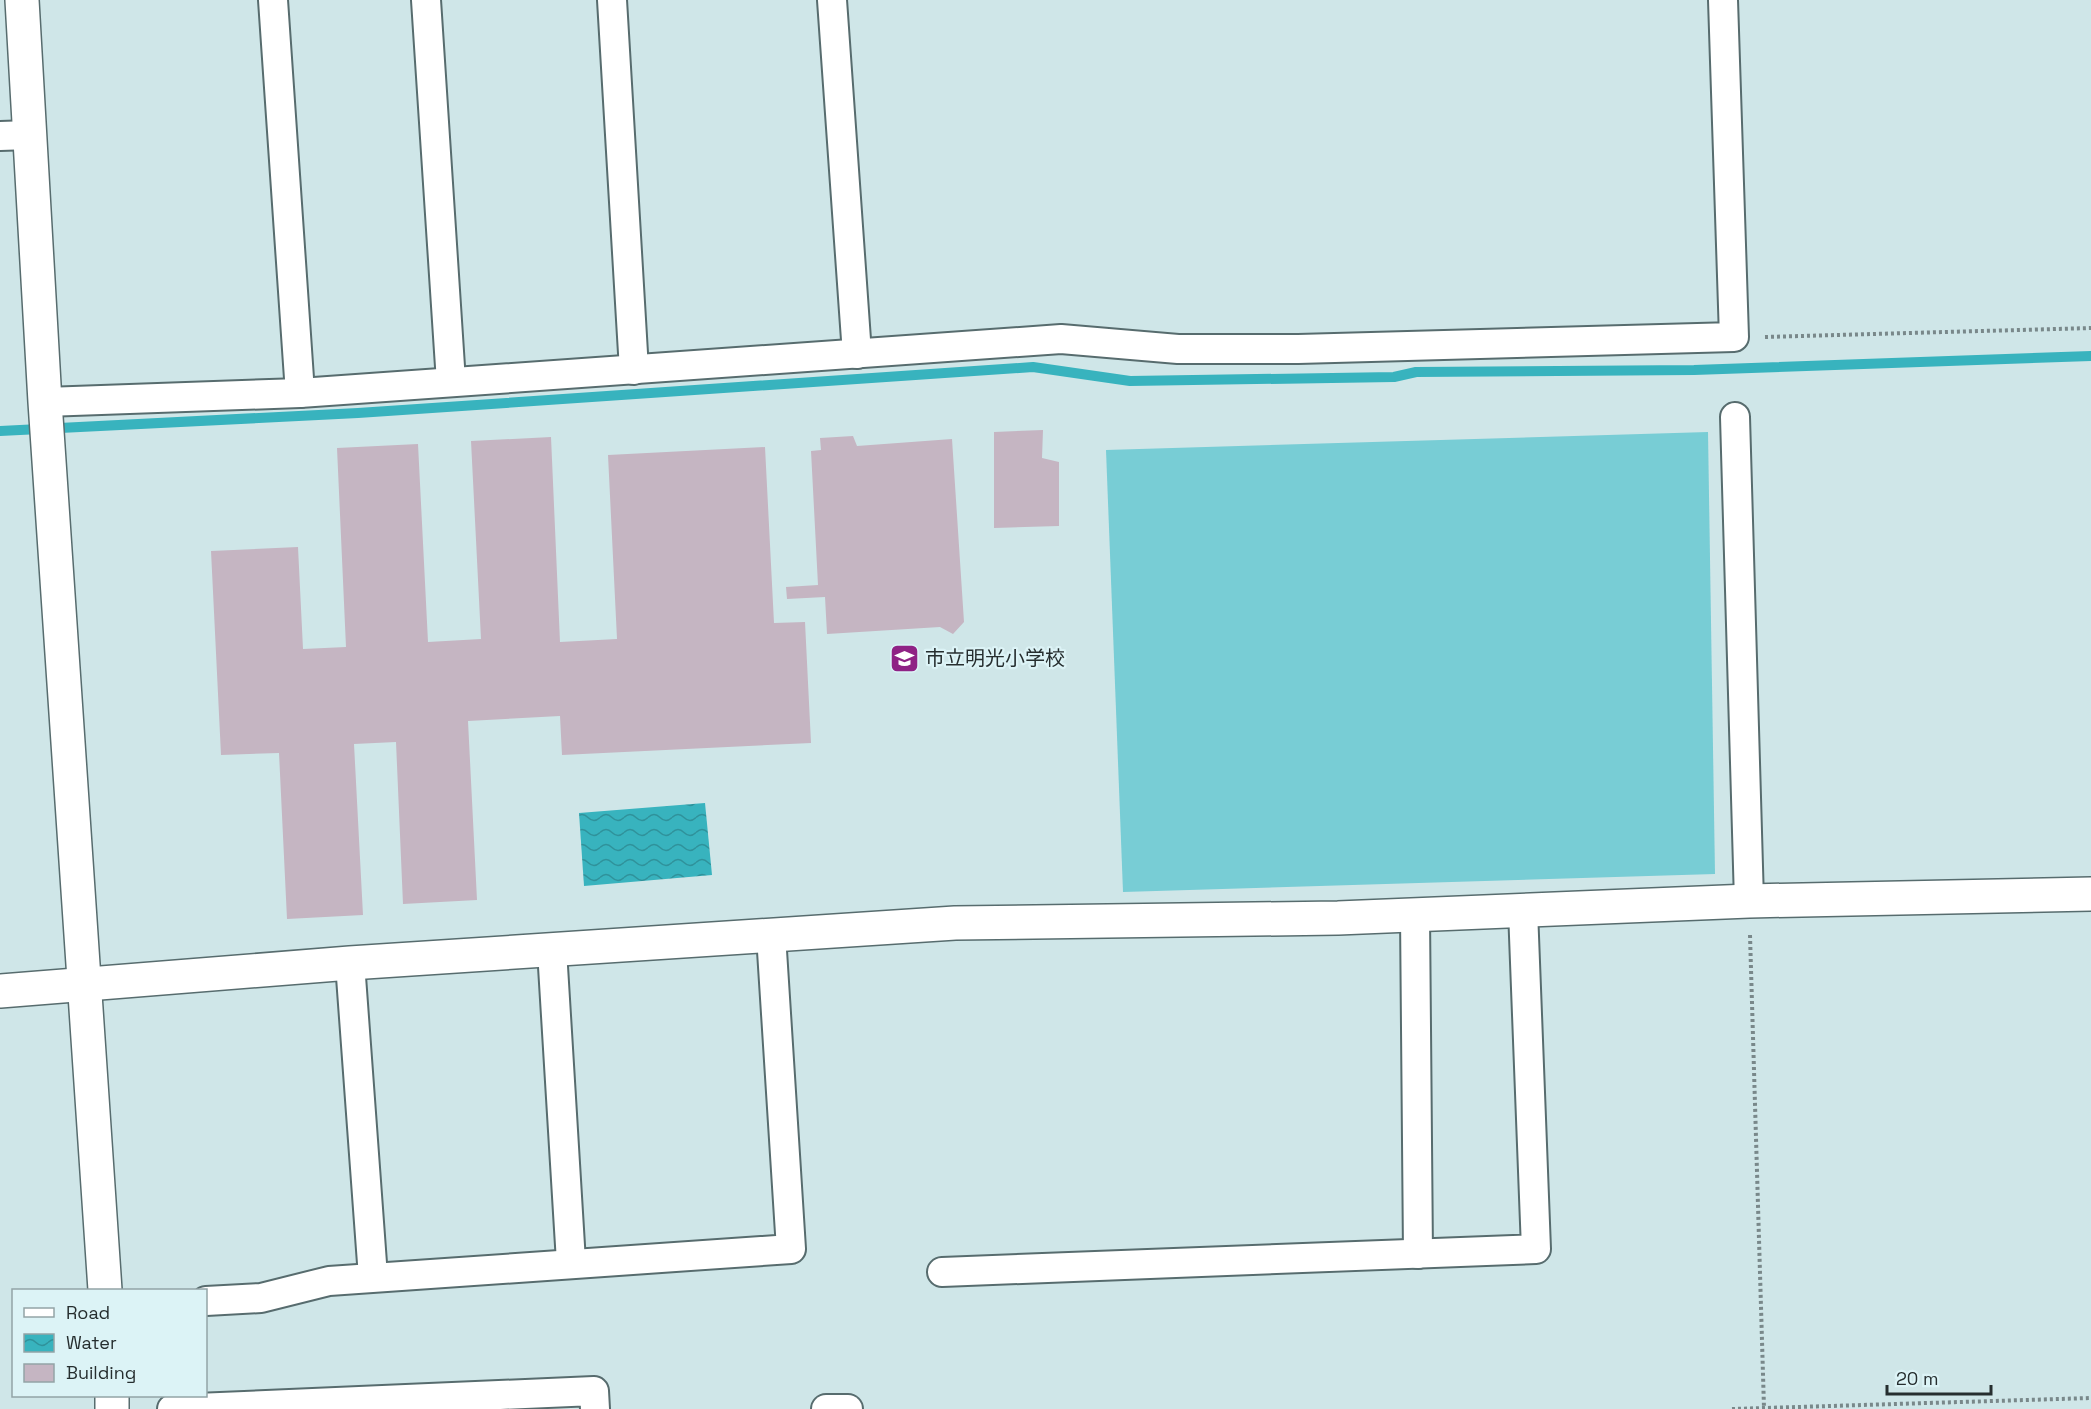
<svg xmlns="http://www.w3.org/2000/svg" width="2091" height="1409" font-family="'Space Grotesk','Noto Sans JP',sans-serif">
<defs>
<pattern id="water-waves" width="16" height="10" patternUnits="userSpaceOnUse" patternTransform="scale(1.5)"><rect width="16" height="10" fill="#38b3be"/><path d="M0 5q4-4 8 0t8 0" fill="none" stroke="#2f929b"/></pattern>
</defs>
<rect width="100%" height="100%" fill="#cfe6e8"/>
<polygon fill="#78cdd5" points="1708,432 1715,874 1123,892 1106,450"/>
<polygon fill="url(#water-waves)" points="705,803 712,875 584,886 579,813"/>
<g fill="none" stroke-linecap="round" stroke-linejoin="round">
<polyline stroke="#38b3be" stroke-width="10" points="0,431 358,413 1033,367 1130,381 1394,377 1416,372 1694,370 2091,356"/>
</g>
<g fill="#c5b5c2">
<polygon points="1043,430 1042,458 1059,462 1059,526 994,528 994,432"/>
<polygon points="853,436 857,446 952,439 964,622 953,634 940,627 827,634 825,597 787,599 786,587 818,585 811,451 821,450 820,438"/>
<polygon points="551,437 560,642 617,639 608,455 765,447 774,623 805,622 811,743 562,755 560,716 468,721 477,900 403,904 396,742 354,744 363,915 287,919 279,753 221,755 211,551 298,547 303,649 346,647 337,448 418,444 428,642 481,639 471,441"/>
</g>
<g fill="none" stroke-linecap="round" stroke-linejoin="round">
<defs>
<g id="street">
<polyline points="273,0 300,393"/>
<polyline points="426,0 451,382"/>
<polyline points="612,0 634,370"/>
<polyline points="832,0 857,354"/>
<polyline points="0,136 30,135"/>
<polyline points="45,402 300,393 1061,339 1178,349 1298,349 1734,337 1723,0"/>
<polyline points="1735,417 1749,901"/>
<polyline points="1415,915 1418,1254"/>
<polyline points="552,950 571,1262"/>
<polyline points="350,963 373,1277"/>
<polyline points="942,1272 1536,1249 1523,910"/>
<polyline points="206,1301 261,1298 329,1281 791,1249 771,935"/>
<polyline points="172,1409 594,1391 595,1409"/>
<polyline points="826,1409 848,1409"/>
</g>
<g id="secondary">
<polyline points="22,0 45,402 105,1290"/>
<polyline points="0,991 350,963 955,923 1338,918 1749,901 2091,894"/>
<polyline points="112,1396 112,1409"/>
</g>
</defs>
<use href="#street" stroke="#576c6e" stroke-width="32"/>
<use href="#secondary" stroke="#576c6e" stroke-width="36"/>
<g stroke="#79888a" stroke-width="4" stroke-dasharray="3 3" stroke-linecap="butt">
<polyline points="1765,337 2091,328"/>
<polyline points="1750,935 1764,1408"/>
<polyline points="1732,1409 2091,1398"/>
</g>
<use href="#street" stroke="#fff" stroke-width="28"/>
<use href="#secondary" stroke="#fff" stroke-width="33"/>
</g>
<defs>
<symbol id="school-square" viewBox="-11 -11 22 22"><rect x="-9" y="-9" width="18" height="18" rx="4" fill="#8f2285" stroke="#dcf3f6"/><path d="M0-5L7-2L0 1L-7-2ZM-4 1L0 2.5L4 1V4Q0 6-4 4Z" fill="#fff"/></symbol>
</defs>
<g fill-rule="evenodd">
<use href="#school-square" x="888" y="642" width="33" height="33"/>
</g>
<g text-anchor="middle" stroke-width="4.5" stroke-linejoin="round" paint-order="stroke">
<g font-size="20" fill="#262e2f" stroke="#dcf3f6" text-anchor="start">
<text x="925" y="665">市立明光小学校</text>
</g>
</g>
<rect x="12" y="1289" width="195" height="108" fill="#dcf3f6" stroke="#93a4a6" stroke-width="1.5"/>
<rect x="24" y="1308" width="30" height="9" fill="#ffffff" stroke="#93a4a6" stroke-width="1.5"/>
<text x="66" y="1319" font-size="18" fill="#262e2f">Road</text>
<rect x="24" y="1334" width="30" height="18" fill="url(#water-waves)" stroke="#93a4a6" stroke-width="1.5"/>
<text x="66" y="1349" font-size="18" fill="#262e2f">Water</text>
<rect x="24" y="1364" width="30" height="18" fill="#c5b5c2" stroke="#93a4a6" stroke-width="1.5"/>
<text x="66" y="1379" font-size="18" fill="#262e2f">Building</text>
<path d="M1887 1385v9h104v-9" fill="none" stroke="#262e2f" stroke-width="3"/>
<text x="1896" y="1385" font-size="18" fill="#262e2f" stroke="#dcf3f6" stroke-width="4.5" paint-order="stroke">20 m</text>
</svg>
